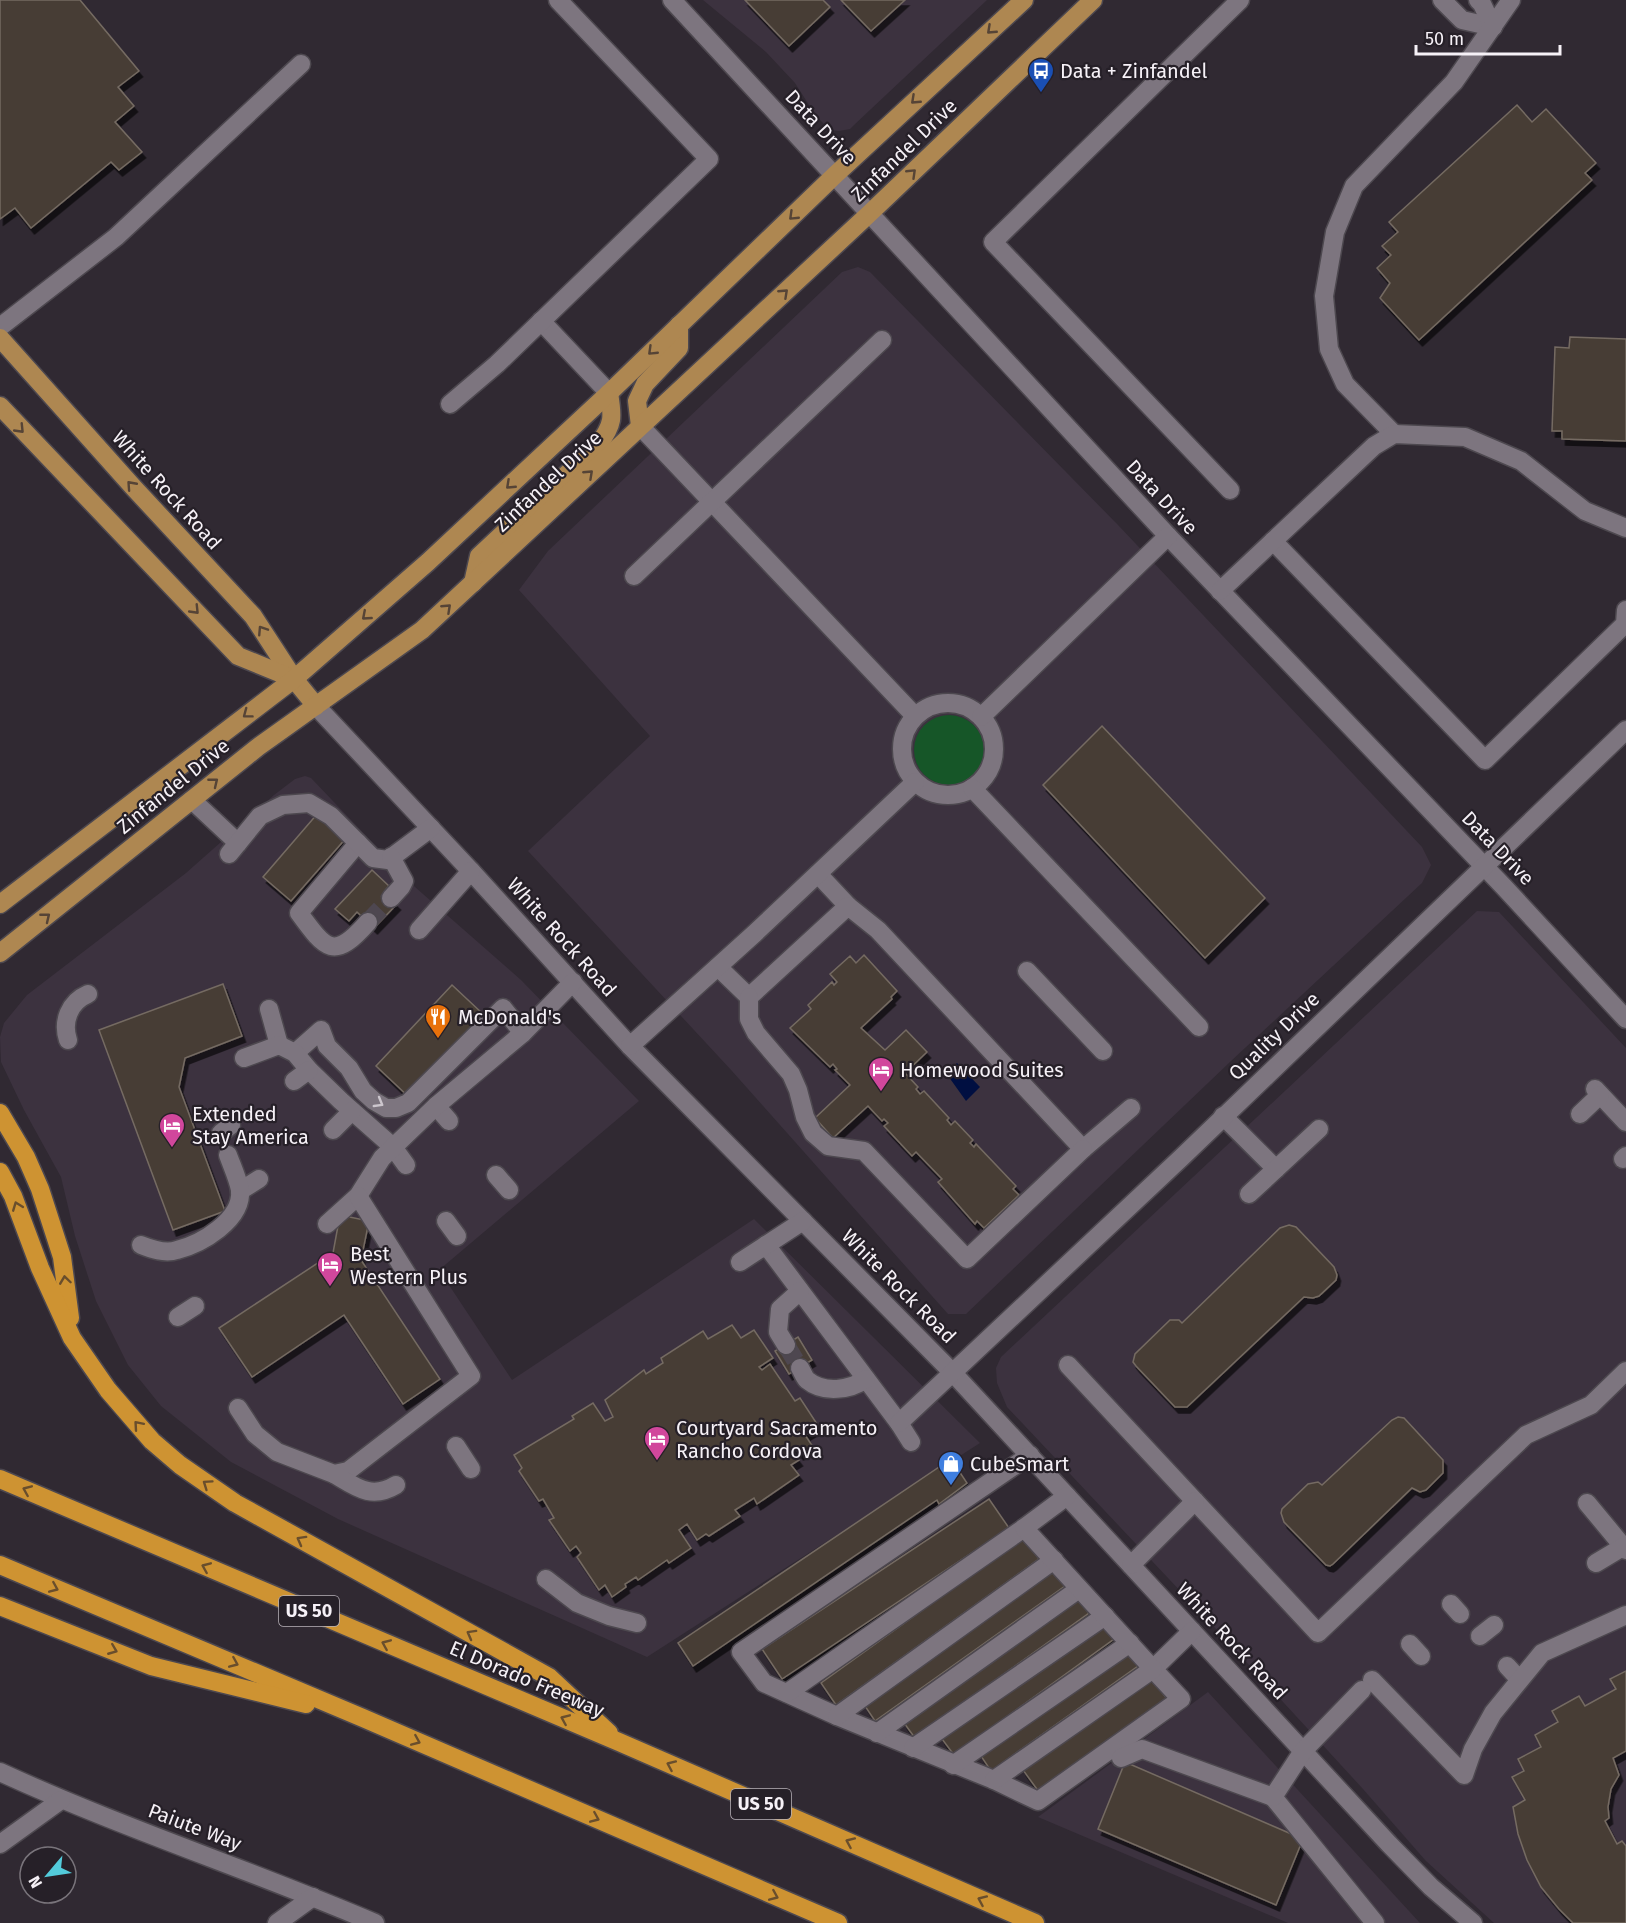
<svg xmlns="http://www.w3.org/2000/svg" width="1626" height="1923" font-family="'Fira Sans',sans-serif">
<defs>
<filter id="shadow"><feDropShadow dx="3.5" dy="6" stdDeviation="0" flood-color="#0009"/></filter>
</defs>
<rect width="100%" height="100%" fill="#302932"/>
<g fill="#3c323f">
<polygon points="703,0 987,0 854,125 850,129 839,131 830,130 816,116 795,83 766,52"/>
<polygon points="858,267 870,272 1118,525 1422,847 1431,865 1422,883 1230,1062 966,1314 948,1314 732,1071 528,851 650,736 519,590 548,551 842,272"/>
<polygon points="305,776 311,778 415,887 521,980 639,1101 439,1270 512,1380 754,1219 980,1443 647,1657 338,1519 231,1462 161,1406 128,1365 96,1301 75,1236 61,1177 24,1110 1,1062 0,1037 4,1023 27,995 186,873 274,795 295,779"/>
<polygon points="1477,911 1499,912 1626,1048 1626,1923 1494,1923 1426,1861 1363,1789 1217,1630 1007,1407 997,1383 996,1368 1001,1357"/>
<polygon points="1208,1692 1420,1923 1288,1923 1038,1817"/>
</g>
<circle fill="#165628" cx="949" cy="750" r="35"/>
<polygon fill="#000f41" points="957,1063 980,1087 966,1101 946,1073"/>
<g fill="#473e36" stroke="#756b62" stroke-width="1.5" filter="url(#shadow)">
<polygon points="0,0 80,0 139,71 118,87 134,106 115,122 142,152 119,170 111,162 31,228 15,208 0,219"/>
<polygon points="745,0 823,0 830,7 789,46"/>
<polygon points="841,0 905,0 871,31"/>
<polygon points="1517,105 1532,122 1546,109 1596,163 1585,173 1592,180 1419,340 1380,298 1390,283 1377,268 1391,255 1382,246 1398,232 1389,222"/>
<polygon points="1570,337 1626,339 1626,441 1562,439 1562,431 1552,431 1555,347 1569,348"/>
<polygon points="1102,726 1265,898 1205,958 1043,785"/>
<polygon points="318,813 347,837 291,901 263,877"/>
<polygon points="372,870 389,886 384,892 397,904 374,928 357,912 349,921 335,909"/>
<polygon points="864,955 897,991 891,997 892,999 861,1028 885,1050 906,1030 927,1052 905,1073 918,1087 916,1089 920,1094 924,1091 949,1118 947,1120 951,1125 955,1121 973,1140 970,1143 974,1147 976,1144 1016,1186 1013,1189 1019,1195 984,1228 977,1221 975,1224 938,1182 942,1179 916,1152 912,1156 884,1126 888,1123 884,1119 882,1121 868,1106 833,1138 815,1118 850,1085 835,1070 837,1069 833,1064 830,1067 790,1028 811,1009 808,1005 832,982 834,985 837,982 830,974 850,956 856,963"/>
<polygon points="223,984 242,1036 185,1058 179,1087 225,1211 173,1230 99,1030"/>
<polygon points="452,985 483,1014 411,1099 376,1066"/>
<polygon points="340,1215 369,1221 361,1260 440,1379 403,1404 344,1315 252,1377 219,1328 333,1253"/>
<polygon points="1289,1225 1296,1227 1334,1267 1337,1275 1336,1280 1319,1296 1313,1298 1304,1297 1187,1407 1175,1407 1136,1366 1133,1362 1135,1354 1170,1320 1179,1320 1182,1323 1280,1228"/>
<polygon points="732,1325 741,1338 754,1330 773,1358 759,1367 762,1370 770,1364 795,1401 800,1398 819,1427 805,1435 813,1447 800,1454 796,1449 792,1451 799,1460 791,1465 799,1475 757,1504 754,1498 735,1510 740,1516 709,1536 706,1534 697,1540 687,1524 679,1530 691,1548 669,1563 667,1560 638,1580 636,1577 625,1584 626,1587 612,1597 605,1585 599,1590 577,1557 581,1553 576,1546 570,1551 549,1520 554,1518 543,1499 539,1501 519,1471 522,1468 514,1455 574,1419 572,1416 593,1403 605,1421 613,1417 605,1400 644,1370 646,1374 663,1363 661,1358 703,1331 708,1339"/>
<polygon points="798,1337 812,1360 789,1374 775,1351"/>
<polygon points="1398,1417 1404,1418 1443,1460 1443,1473 1426,1490 1420,1492 1412,1488 1333,1564 1330,1566 1326,1565 1284,1522 1281,1513 1282,1509 1308,1484 1318,1482 1322,1485 1392,1420"/>
<polygon points="951,1459 967,1483 939,1504 937,1500 693,1666 678,1643"/>
<polygon points="989,1499 1009,1528 782,1679 762,1649"/>
<polygon points="1024,1537 1039,1559 836,1705 821,1683"/>
<polygon points="1054,1571 1065,1586 875,1721 865,1706"/>
<polygon points="1078,1598 1089,1613 915,1738 904,1723"/>
<polygon points="1103,1625 1114,1639 954,1755 942,1739"/>
<polygon points="1127,1651 1138,1666 991,1771 981,1756"/>
<polygon points="1626,1671 1626,1751 1613,1758 1619,1775 1611,1789 1608,1807 1609,1818 1605,1821 1617,1844 1622,1841 1626,1846 1626,1923 1573,1923 1559,1909 1541,1887 1527,1860 1518,1834 1513,1807 1525,1800 1512,1777 1524,1771 1518,1759 1541,1747 1535,1735 1558,1722 1552,1711 1579,1696 1585,1706 1616,1689 1610,1679"/>
<polygon points="1151,1678 1168,1700 1039,1792 1023,1770"/>
<polygon points="1125,1762 1303,1839 1276,1905 1098,1829"/>
</g>
<g fill="none" stroke-linecap="round" stroke-linejoin="round">
<g stroke="#4e4750" stroke-width="18" stroke-dasharray="18 9" stroke-linecap="butt">
<polyline points="368,922 391,898"/>
<polyline points="786,1345 800,1368"/>
</g>
<defs>
<g id="minor">
<polyline points="672,0 1168,536 1504,887 1626,1019"/>
<polyline points="1442,0 1462,20 1493,27"/>
<polyline points="1478,0 1482,4 1493,27"/>
<polyline points="541,321 609,393"/>
<polyline points="0,327 116,237 301,64"/>
<polyline points="450,404 497,364 709,159 558,0"/>
<polyline points="640,426 915,716"/>
<polyline points="1394,434 1345,384 1329,349 1324,296 1335,232 1354,186 1454,82 1511,0"/>
<polyline points="1230,490 993,242 1240,0"/>
<polyline points="1273,541 1485,760 1625,624 1626,610"/>
<polyline points="634,576 882,340"/>
<polyline points="1220,591 1374,446 1394,434 1465,437 1521,461 1585,511 1626,528"/>
<circle cx="948" cy="749" r="46"/>
<polyline points="316,706 471,871 630,1046 953,1373 1389,1844 1431,1887 1473,1923"/>
<polyline points="981,717 1168,536"/>
<polyline points="972,788 1199,1027"/>
<polyline points="192,800 238,843"/>
<path d="M358 843 299 913C326 950 334 961 368 922"/>
<polyline points="229,854 260,816 283,805 309,803 331,816 373,858 388,860 431,828"/>
<polyline points="818,874 848,906"/>
<polyline points="391,898 401,887 404,881 391,857"/>
<polyline points="419,930 471,871"/>
<polyline points="718,967 749,997 848,906 878,930 1083,1149 1131,1108"/>
<polyline points="1027,971 1103,1051"/>
<polyline points="749,997 749,1019 756,1033 791,1074 798,1090 805,1117 813,1133 828,1146 864,1151 967,1259 1083,1149"/>
<polyline points="269,1009 279,1045"/>
<path d="M68 1040C62 1022 69 1002 88 994"/>
<polyline points="630,1046 754,934 915,782"/>
<polyline points="295,1053 321,1030 327,1046 349,1068 363,1091 374,1101 386,1108 396,1108 408,1103 503,1008 523,1033"/>
<polyline points="244,1058 279,1045 295,1053 309,1070 341,1101 393,1147 406,1165"/>
<polyline points="294,1081 309,1070"/>
<polyline points="1595,1089 1626,1122"/>
<polyline points="436,1106 449,1121"/>
<polyline points="1580,1114 1600,1095"/>
<polyline points="1223,1116 1276,1169"/>
<polyline points="333,1130 352,1111"/>
<polyline points="221,1133 231,1125"/>
<polyline points="1623,1159 1626,1156"/>
<polyline points="496,1175 509,1190"/>
<polyline points="240,1191 259,1179"/>
<polyline points="1249,1194 1319,1129"/>
<polyline points="446,1221 457,1236"/>
<polyline points="327,1224 358,1196 382,1158 436,1106 523,1033 573,982"/>
<path d="M141 1245C151 1249 165 1254 177 1250 201 1244 243 1220 240 1190 238 1179 232 1166 228 1155"/>
<polyline points="766,1245 899,1423 911,1442"/>
<polyline points="740,1262 803,1221"/>
<polyline points="178,1317 195,1306"/>
<polyline points="786,1345 778,1332 780,1309 800,1291"/>
<polyline points="1068,1365 1318,1633 1526,1435 1591,1405 1626,1371"/>
<path d="M800 1368C802 1371 804 1377 807 1380 824 1394 850 1390 866 1379"/>
<polyline points="238,1408 255,1434 277,1452 334,1474 348,1471 471,1376 358,1196"/>
<polyline points="899,1423 1181,1158 1626,730"/>
<polyline points="456,1446 471,1469"/>
<polyline points="1030,1455 741,1652 764,1683 837,1716 994,1780 1038,1801 1181,1699 1153,1669 1192,1631"/>
<path d="M334 1474C356 1487 371 1500 396 1485"/>
<polyline points="1587,1503 1626,1550"/>
<polyline points="1596,1563 1626,1545"/>
<polyline points="1131,1565 1195,1501"/>
<polyline points="546,1579 577,1603 609,1616 637,1623"/>
<polyline points="1451,1604 1460,1614"/>
<polyline points="1480,1636 1494,1625"/>
<polyline points="1410,1644 1421,1656"/>
<polyline points="1507,1666 1519,1679"/>
<polyline points="1372,1680 1464,1775 1473,1749 1493,1713 1542,1653 1626,1615"/>
<polyline points="1362,1690 1303,1751 1273,1797 1375,1923"/>
<polyline points="787,1693 1024,1528"/>
<polyline points="837,1716 1054,1560"/>
<polyline points="877,1733 1079,1589"/>
<polyline points="913,1748 1105,1616"/>
<polyline points="1121,1758 1142,1749 1273,1797"/>
<polyline points="953,1765 1130,1643"/>
<path d="M0 1772C122 1828 251 1870 375 1923"/>
<polyline points="994,1780 1153,1669 1024,1528 1067,1496"/>
<polyline points="0,1844 61,1800"/>
<polyline points="277,1923 313,1897"/>
</g>
<g id="major">
<polyline points="0,338 134,488 253,616 294,679 316,706"/>
<polyline points="0,406 238,656 294,679"/>
<polyline points="640,426 637,401 645,384 679,348 679,325"/>
<path d="M473 583 479 556 598 445C614 424 613 417 609 393"/>
<polyline points="0,904 294,679 428,562 609,393 835,175 1024,0"/>
<polyline points="0,953 258,747 422,630 870,213 1093,0"/>
</g>
<g id="highway">
<polyline points="0,1113 26,1157 40,1189 62,1257 70,1318"/>
<polyline points="0,1172 13,1196 40,1268 72,1338 108,1390 152,1441 180,1465 235,1503 549,1677 609,1733"/>
<polyline points="0,1479 619,1742 1035,1923"/>
<polyline points="0,1565 363,1718 838,1923"/>
<polyline points="0,1606 151,1666 306,1704"/>
</g>
</defs>
<use href="#minor" stroke="#4d484f" stroke-width="21"/>
<use href="#major" stroke="#4d484f" stroke-width="21"/>
<use href="#highway" stroke="#4d484f" stroke-width="21"/>
<use href="#minor" stroke="#7d757f" stroke-width="18"/>
<use href="#major" stroke="#ae8751" stroke-width="18"/>
<use href="#highway" stroke="#ce9332" stroke-width="18"/>
</g>
<defs><path id="oneway-chevron" d="M-2-3.5L2.5 0L-2 3.5" fill="none" stroke-width="1.6" stroke-linecap="round" stroke-linejoin="round" transform="scale(1.5)"/></defs>
<g stroke="#564436">
<use href="#oneway-chevron" transform="translate(991 30) rotate(137)"/>
<use href="#oneway-chevron" transform="translate(915 100) rotate(137)"/>
<use href="#oneway-chevron" transform="translate(912 173) rotate(-44)"/>
<use href="#oneway-chevron" transform="translate(793 216) rotate(136)"/>
<use href="#oneway-chevron" transform="translate(784 293) rotate(-43)"/>
<use href="#oneway-chevron" transform="translate(652 351) rotate(136)"/>
<use href="#oneway-chevron" transform="translate(20 429) rotate(46)"/>
<use href="#oneway-chevron" transform="translate(589 474) rotate(-43)"/>
<use href="#oneway-chevron" transform="translate(131 485) rotate(-132)"/>
<use href="#oneway-chevron" transform="translate(510 485) rotate(137)"/>
<use href="#oneway-chevron" transform="translate(447 608) rotate(-43)"/>
<use href="#oneway-chevron" transform="translate(195 610) rotate(46)"/>
<use href="#oneway-chevron" transform="translate(366 616) rotate(139)"/>
<use href="#oneway-chevron" transform="translate(262 630) rotate(-123)"/>
<use href="#oneway-chevron" transform="translate(247 714) rotate(143)"/>
<use href="#oneway-chevron" transform="translate(214 782) rotate(-39)"/>
<use href="#oneway-chevron" transform="translate(46 917) rotate(-39)"/>
</g>
<use stroke="#ccc6cd" href="#oneway-chevron" transform="translate(379 1103) rotate(30)"/>
<g stroke="#694e2c">
<use href="#oneway-chevron" transform="translate(17 1206) rotate(-111)"/>
<use href="#oneway-chevron" transform="translate(65 1280) rotate(-98)"/>
<use href="#oneway-chevron" transform="translate(138 1425) rotate(-131)"/>
<use href="#oneway-chevron" transform="translate(207 1484) rotate(-145)"/>
<use href="#oneway-chevron" transform="translate(27 1490) rotate(-157)"/>
<use href="#oneway-chevron" transform="translate(301 1540) rotate(-151)"/>
<use href="#oneway-chevron" transform="translate(206 1567) rotate(-157)"/>
<use href="#oneway-chevron" transform="translate(54 1588) rotate(23)"/>
<use href="#oneway-chevron" transform="translate(471 1634) rotate(-151)"/>
<use href="#oneway-chevron" transform="translate(386 1644) rotate(-157)"/>
<use href="#oneway-chevron" transform="translate(113 1650) rotate(22)"/>
<use href="#oneway-chevron" transform="translate(234 1663) rotate(23)"/>
<use href="#oneway-chevron" transform="translate(565 1719) rotate(-157)"/>
<use href="#oneway-chevron" transform="translate(416 1741) rotate(23)"/>
<use href="#oneway-chevron" transform="translate(671 1765) rotate(-156)"/>
<use href="#oneway-chevron" transform="translate(595 1818) rotate(23)"/>
<use href="#oneway-chevron" transform="translate(850 1842) rotate(-156)"/>
<use href="#oneway-chevron" transform="translate(774 1896) rotate(23)"/>
<use href="#oneway-chevron" transform="translate(982 1900) rotate(-156)"/>
</g>
<defs>
<symbol id="bus-pin" viewBox="-11 -11 22 30"><path d="M0 17L-7.5 6A9.5 9.5 0 1 1 7.5 6Z" fill="#1a4fb4" stroke="#262028"/><path d="M-5-6H5V4H4V6H2V4H-2V6H-4V4H-5ZM-3.5-4V0h7V-4ZM-3.5 1.2v1.5H-2V1.2ZM2 1.2v1.5H3.5V1.2Z" fill="#fff"/></symbol>
<symbol id="restaurant-pin" viewBox="-11 -11 22 30"><path d="M0 17L-7.5 6A9.5 9.5 0 1 1 7.5 6Z" fill="#e8710a" stroke="#262028"/><path d="M-5-6h1v4h1v-4h1v4h1v-4h1v5L-1.5 .5V6h-2V.5L-5-1ZM5-6V6H3V1.5H1.5Q1.5-4 5-6Z" fill="#fff"/></symbol>
<symbol id="hotel-pin" viewBox="-11 -11 22 30"><path d="M0 17L-7.5 6A9.5 9.5 0 1 1 7.5 6Z" fill="#d1479c" stroke="#262028"/><path d="M-6-4.5h1.5V1H6V5H4.5V3h-9V5H-6ZM-4 0a1.8 1.8 0 1 1 3.6 0ZM.5 0V-2.5h3Q6-2.5 6 0Z" fill="#fff"/></symbol>
<symbol id="shop-pin" viewBox="-11 -11 22 30"><path d="M0 17L-7.5 6A9.5 9.5 0 1 1 7.5 6Z" fill="#3f7fe0" stroke="#262028"/><path d="M-5-2.5h2.3a2.7 3.5 0 0 1 5.4 0H5L5.5 6h-11ZM-1.5-2.5h3a1.5 2.3 0 0 0-3 0Z" fill="#fff"/></symbol>
</defs>
<g fill-rule="evenodd">
<use href="#bus-pin" x="1026" y="56" width="30" height="40"/>
<use href="#restaurant-pin" x="423" y="1002" width="30" height="40"/>
<use href="#hotel-pin" x="866" y="1055" width="30" height="40"/>
<use href="#hotel-pin" x="157" y="1111" width="30" height="40"/>
<use href="#hotel-pin" x="315" y="1250" width="30" height="40"/>
<use href="#hotel-pin" x="642" y="1424" width="30" height="40"/>
<use href="#shop-pin" x="936" y="1449" width="30" height="40"/>
</g>
<g text-anchor="middle" stroke-width="4.5" stroke-linejoin="round" paint-order="stroke">
<g fill="#262028" stroke="#b8b2b9" stroke-width="1.5">
<rect x="279" y="1596" width="60" height="30" rx="4.5"/>
<rect x="731" y="1789" width="60" height="30" rx="4.5"/>
</g>
<g font-size="18" font-weight="bold" fill="#f6f1f7">
<text x="309" y="1617">US 50</text>
<text x="761" y="1810">US 50</text>
</g>
<g font-size="20" fill="#f6f1f7" stroke="#262028" text-anchor="start">
<text x="1060" y="78">Data + Zinfandel</text>
<text x="458" y="1024">McDonald's</text>
<text x="900" y="1077">Homewood Suites</text>
<text x="192" y="1121">Extended<tspan x="192" dy="23">Stay America</tspan></text>
<text x="350" y="1261">Best<tspan x="350" dy="23">Western Plus</tspan></text>
<text x="676" y="1435">Courtyard Sacramento<tspan x="676" dy="23">Rancho Cordova</tspan></text>
<text x="970" y="1471">CubeSmart</text>
</g>
<g font-size="20" fill="#f6f1f7" stroke="#262028">
<text transform="translate(821 127) rotate(47)" y="7">Data Drive</text>
<text transform="translate(904 150) rotate(-44)" y="7">Zinfandel Drive</text>
<text transform="translate(548 481) rotate(-43)" y="7">Zinfandel Drive</text>
<text transform="translate(167 490) rotate(48)" y="7">White Rock Road</text>
<text transform="translate(1162 497) rotate(47)" y="7">Data Drive</text>
<text transform="translate(173 786) rotate(-39)" y="7">Zinfandel Drive</text>
<text transform="translate(1498 848) rotate(46)" y="7">Data Drive</text>
<text transform="translate(562 937) rotate(48)" y="7">White Rock Road</text>
<text transform="translate(1274 1036) rotate(-44)" y="7">Quality Drive</text>
<text transform="translate(899 1286) rotate(45)" y="7">White Rock Road</text>
<text transform="translate(1232 1641) rotate(47)" y="7">White Rock Road</text>
<text transform="translate(527 1679) rotate(23)" y="7">El Dorado Freeway</text>
<text transform="translate(195 1827) rotate(21)" y="7">Paiute Way</text>
</g>
</g>
<g transform="translate(48 1875) rotate(241)"><circle r="28" fill="#262028" stroke="#79747b" stroke-width="1.5"/>
<path d="M0-4.5L10 22L0 15L-10 22Z" fill="#53cbdb"/>
<text y="-9" font-size="16" font-weight="bold" text-anchor="middle" fill="#f6f1f7">N</text>
</g>
<path d="M1416 45v9h144v-9" fill="none" stroke="#f6f1f7" stroke-width="3"/>
<text x="1425" y="45" font-size="18" fill="#f6f1f7" stroke="#262028" stroke-width="4.5" paint-order="stroke">50 m</text>
</svg>
